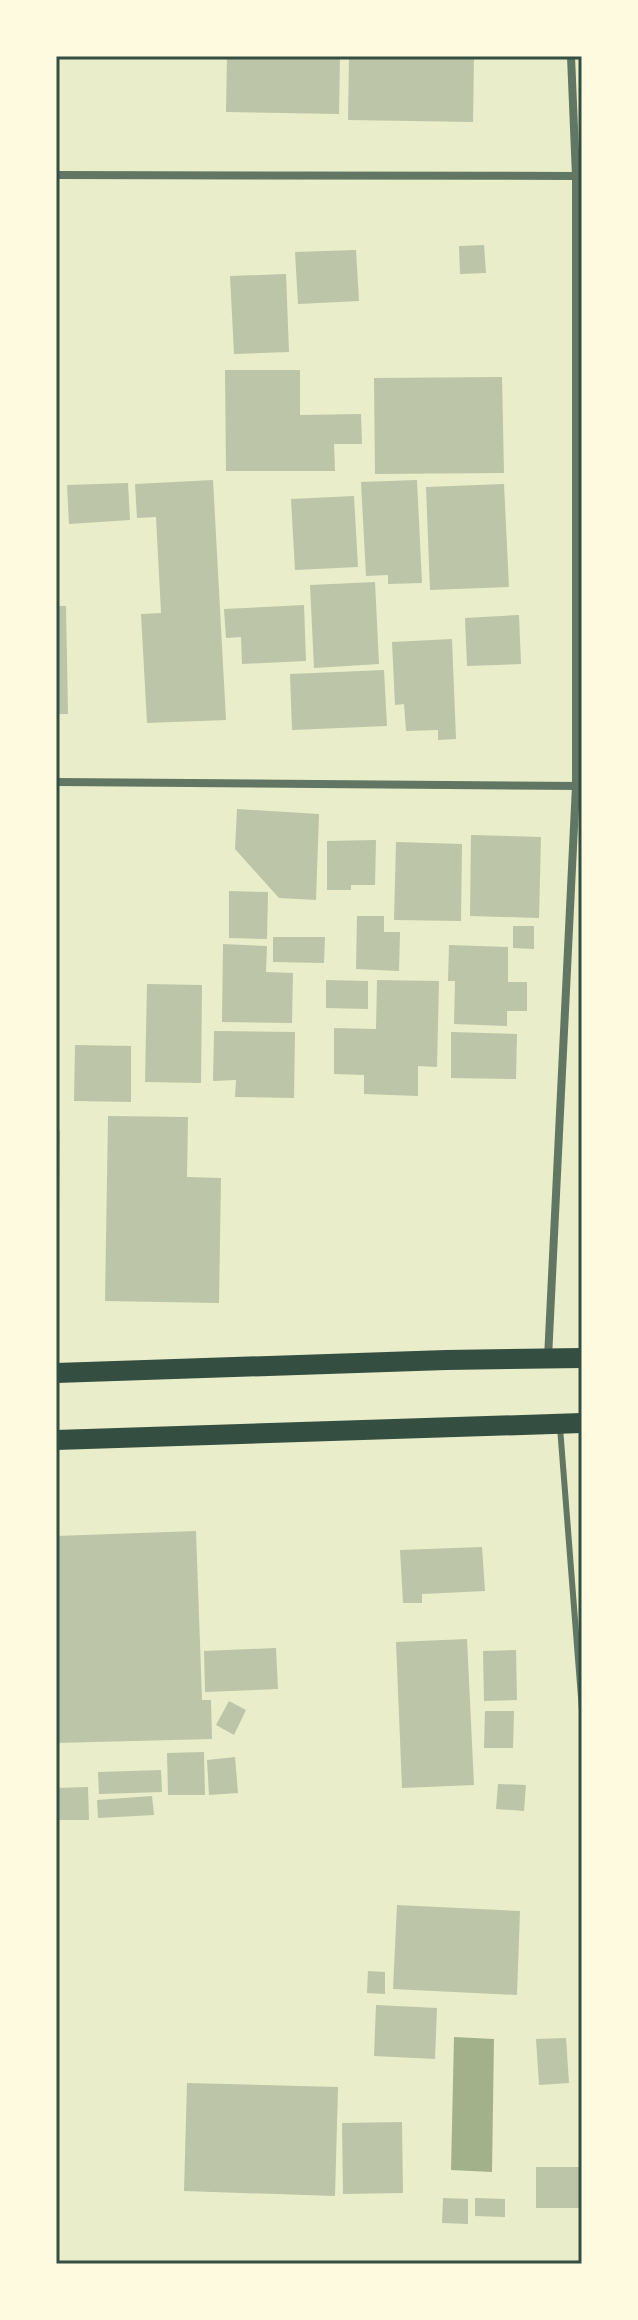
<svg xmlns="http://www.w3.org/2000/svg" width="638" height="2320" font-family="'Times New Roman',serif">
<rect width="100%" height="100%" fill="#e9edc9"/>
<polygon fill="#a3b18a" points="454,2037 494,2039 492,2172 451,2170"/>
<g fill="#bcc5a7">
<polygon points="227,56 340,56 339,114 226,112"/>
<polygon points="349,56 474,56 473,122 348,120"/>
<polygon points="484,245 486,273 460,274 459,246"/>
<polygon points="356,250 359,301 298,304 295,252"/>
<polygon points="286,274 289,352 234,354 230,276"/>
<polygon points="225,370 300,370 300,415 361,414 362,444 334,444 335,471 226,471"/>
<polygon points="502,377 504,473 375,474 374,378"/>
<polygon points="213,480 226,720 147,723 141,614 161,613 156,517 137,518 135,484"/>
<polygon points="417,480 422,583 388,584 388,575 366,576 361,482"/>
<polygon points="128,483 130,520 69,524 67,485"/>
<polygon points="504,484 509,587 430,590 426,487"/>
<polygon points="354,496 358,567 295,570 291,499"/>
<polygon points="375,582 379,664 314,668 310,585"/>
<polygon points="304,605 306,661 242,664 241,637 226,638 224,609"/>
<polygon points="56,606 66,606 68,714 56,714"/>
<polygon points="519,615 521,664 467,666 465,618"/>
<polygon points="452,639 456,739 438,740 438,730 406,731 404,704 395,705 392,642"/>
<polygon points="384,670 387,726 292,730 290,674"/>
<polygon points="237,809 319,814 316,900 279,898 235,849"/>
<polygon points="471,835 541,837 539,918 470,916"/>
<polygon points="376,840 375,885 351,885 351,890 327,890 327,841"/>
<polygon points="396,842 462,844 461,921 394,920"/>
<polygon points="229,891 268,892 267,939 229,938"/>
<polygon points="357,916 384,916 384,932 400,932 399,971 356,969"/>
<polygon points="513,926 534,926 534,949 513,948"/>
<polygon points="273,937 325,937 324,963 273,962"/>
<polygon points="223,944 267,946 266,972 293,973 292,1023 222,1022"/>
<polygon points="449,945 508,947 508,982 527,982 527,1011 507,1011 507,1026 454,1024 455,981 448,981"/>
<polygon points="326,980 368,981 368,1009 326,1008"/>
<polygon points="377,980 439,981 437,1067 418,1066 418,1096 364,1094 364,1075 334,1074 334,1028 376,1029"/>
<polygon points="147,984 202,985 201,1083 145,1082"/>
<polygon points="214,1031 295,1032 294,1098 235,1097 236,1080 213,1081"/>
<polygon points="451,1032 517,1034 516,1079 451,1078"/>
<polygon points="75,1045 131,1046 131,1102 74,1101"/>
<polygon points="108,1116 188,1117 187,1177 221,1178 219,1303 105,1301"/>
<polygon points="56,1131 60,1131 59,1215 56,1215"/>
<polygon points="196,1531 202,1700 211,1700 212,1739 56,1743 56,1536"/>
<polygon points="482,1547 485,1591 422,1594 422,1603 403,1603 400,1550"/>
<polygon points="467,1639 474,1785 402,1788 396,1642"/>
<polygon points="276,1648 278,1689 205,1692 204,1651"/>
<polygon points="516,1650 517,1700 484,1701 483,1651"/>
<polygon points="229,1701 246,1710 234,1735 216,1725"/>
<polygon points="485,1711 514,1711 513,1748 484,1748"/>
<polygon points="204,1752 205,1795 168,1795 167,1753"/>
<polygon points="235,1757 238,1793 209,1795 207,1760"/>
<polygon points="161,1770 162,1792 99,1794 98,1772"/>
<polygon points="498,1784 526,1785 524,1811 496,1809"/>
<polygon points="88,1787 89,1820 56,1820 56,1788"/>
<polygon points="152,1796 154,1815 98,1818 97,1800"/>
<polygon points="397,1905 520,1911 517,1995 393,1989"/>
<polygon points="368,1971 385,1972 385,1994 367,1993"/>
<polygon points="376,2005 437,2008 435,2059 374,2056"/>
<polygon points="566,2038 569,2083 539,2085 536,2039"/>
<polygon points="187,2083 338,2087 335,2196 184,2191"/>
<polygon points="402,2122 403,2193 343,2194 342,2123"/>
<rect x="536" y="2167" width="46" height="41"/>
<polygon points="443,2198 468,2199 468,2224 442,2223"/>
<polygon points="475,2198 505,2199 505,2217 475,2216"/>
</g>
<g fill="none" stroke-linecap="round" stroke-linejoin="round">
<polyline stroke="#617663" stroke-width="6" points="560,1427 582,1710"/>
<g stroke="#617663" stroke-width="8">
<polyline points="56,175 576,176"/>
<polyline points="56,782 582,786"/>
<polyline points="548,1358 576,786 576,176 571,56"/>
</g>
<g stroke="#344e41" stroke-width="20">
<polyline points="56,1373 446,1360 582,1358"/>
<polyline points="56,1440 582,1423"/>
</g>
</g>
<rect width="638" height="2320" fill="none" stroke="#fefae0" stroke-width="116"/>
<rect x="58" y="58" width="522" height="2204" fill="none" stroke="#344e41" stroke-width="3"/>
</svg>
